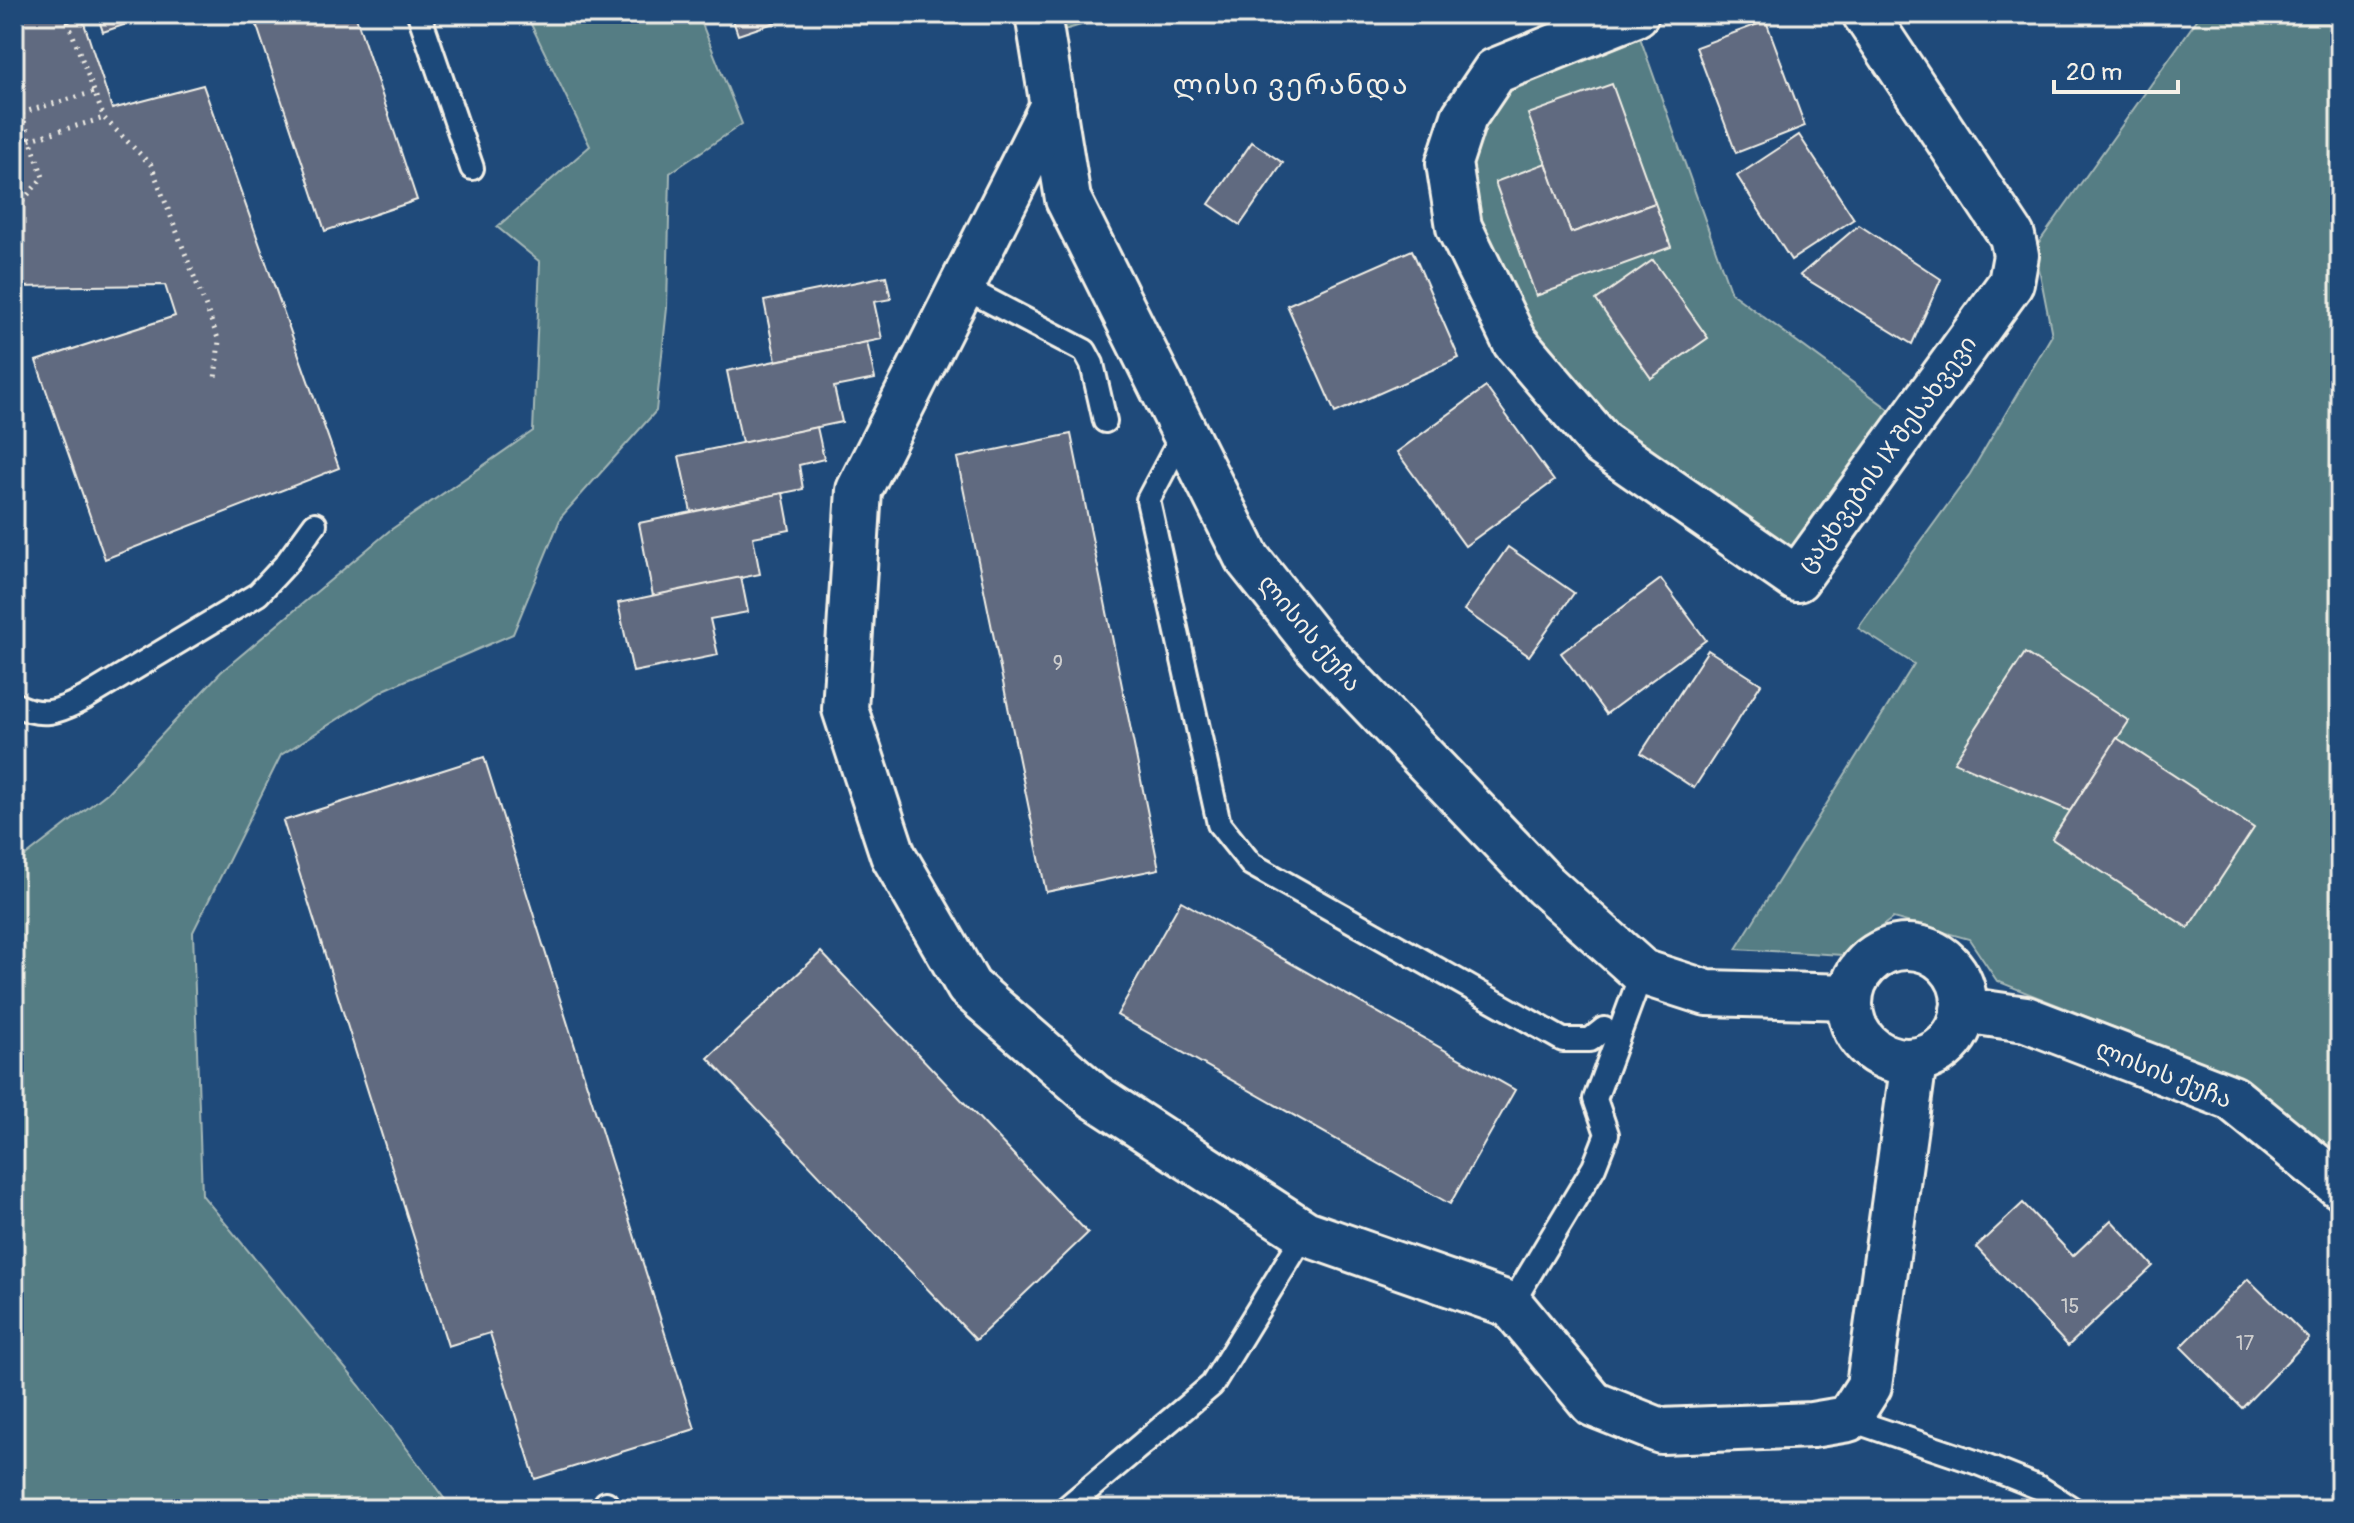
<svg xmlns="http://www.w3.org/2000/svg" width="2354" height="1523" font-family="Pangolin,'Noto Sans Georgian',sans-serif">
<rect width="100%" height="100%" fill="#1f4a7a"/>
<filter id="ink" filterUnits="userSpaceOnUse"><feTurbulence type="fractalNoise" baseFrequency=".0125" numOctaves="2"/><feDisplacementMap in="SourceGraphic" scale="16" xChannelSelector="R" yChannelSelector="G"/><feConvolveMatrix kernelMatrix="1 2 1 2 8 2 1 2 1" color-interpolation-filters="sRGB"/></filter>
<g filter="url(#ink)">
<g fill="#557d84" stroke="#a4b7b6" stroke-width="2">
<polygon points="526,14 698,14 742,124 670,173 667,308 656,411 561,517 513,634 386,689 281,755 193,932 202,1195 360,1386 452,1509 14,1509 14,865 107,793 221,672 389,531 533,431 540,262 497,227 590,146"/>
<polygon points="1058,14 1118,14 1061,31"/>
<polygon points="2201,14 2340,14 2340,1158 2219,1069 1997,981 1969,939 1893,918 1843,955 1736,949 1914,664 1858,628 1970,474 2052,335 2035,248"/>
<polygon points="1632,15 1731,293 1909,424 1797,579 1601,443 1459,227 1464,117 1495,71"/>
</g>
<g fill="#606a80" stroke="#f4f1e8" stroke-width="2">
<polygon points="14,14 81,14 112,109 203,85 339,468 105,559 36,361 175,316 165,285 14,287"/>
<polygon points="97,14 156,14 103,32"/>
<polygon points="253,14 355,14 417,200 325,231"/>
<polygon points="731,14 800,14 738,35"/>
<polygon points="1766,21 1805,126 1736,153 1696,47"/>
<polygon points="1612,84 1655,203 1571,233 1528,114"/>
<polygon points="1799,135 1854,219 1791,260 1737,176"/>
<polygon points="1252,142 1283,163 1240,225 1209,204"/>
<polygon points="1546,163 1571,233 1655,203 1671,247 1536,296 1495,182"/>
<polygon points="1859,225 1941,279 1912,344 1800,275"/>
<polygon points="1412,250 1459,358 1335,413 1287,305"/>
<polygon points="1653,260 1708,338 1651,378 1596,300"/>
<polygon points="886,276 891,299 874,302 882,339 776,361 764,301"/>
<polygon points="867,342 875,379 834,387 842,422 742,443 727,371"/>
<polygon points="1486,387 1554,481 1465,546 1397,452"/>
<polygon points="817,427 824,459 799,465 803,489 691,512 679,456"/>
<polygon points="1071,434 1159,869 1046,892 957,458"/>
<polygon points="783,493 790,530 753,537 760,574 653,596 639,523"/>
<polygon points="1508,547 1574,593 1529,656 1464,610"/>
<polygon points="741,577 748,612 710,619 718,655 633,672 618,603"/>
<polygon points="1661,579 1706,640 1606,714 1561,653"/>
<polygon points="1708,650 1761,684 1694,788 1641,753"/>
<polygon points="2025,653 2129,721 2070,811 1954,762"/>
<polygon points="2117,738 2254,828 2188,928 2052,839"/>
<polygon points="484,757 695,1429 535,1479 490,1333 448,1346 283,821"/>
<polygon points="1181,901 1515,1090 1450,1204 1117,1015"/>
<polygon points="821,952 1088,1233 976,1340 708,1058"/>
<polygon points="2023,1203 2073,1256 2111,1220 2153,1266 2068,1346 1976,1247"/>
<polygon points="2248,1279 2309,1339 2242,1408 2181,1347"/>
</g>
<g fill="none" stroke-linecap="round" stroke-linejoin="round">
<defs>
<g id="service">
<polyline points="419,14 472,168"/>
<polyline points="963,287 1085,351 1092,364 1105,421"/>
<polyline points="1183,434 1148,500 1219,824 1251,864 1563,1040 1590,1040 1604,1029"/>
<path d="M14 704C43 719 58 712 85 698L258 594 285 565 315 524"/>
<polyline points="1511,1305 1594,1167 1607,1134 1595,1099 1642,972"/>
<polyline points="1848,1419 1975,1462 2040,1488 2073,1509"/>
<polyline points="606,1503 610,1509"/>
<polyline points="1065,1509 1212,1385 1305,1233"/>
</g>
<g id="minor">
<polyline points="1038,14 1068,199 1247,558 1317,646 1545,885 1642,972 1707,993 1850,997"/>
<polyline points="1636,14 1495,71 1464,117 1449,163 1459,227 1515,342 1601,443 1797,579 2011,283 2016,255 2012,236 1865,14"/>
<polyline points="1053,105 859,490 845,709 893,855 969,987 1094,1096 1305,1233 1511,1305 1593,1404 1661,1431 1812,1425 1848,1419 1869,1386 1914,1061"/>
<circle cx="1907" cy="1004" r="57"/>
<polyline points="1963,1010 2026,1019 2232,1098 2340,1186"/>
</g>
</defs>
<use href="#service" stroke="#f4f1e8" stroke-width="28"/>
<use href="#minor" stroke="#f4f1e8" stroke-width="50"/>
<g stroke="#f4f1e8" stroke-width="5" stroke-dasharray="2 6" stroke-linecap="butt">
<polyline points="65,14 104,118 151,165 219,341 215,379"/>
<polyline points="14,16 43,14"/>
<polyline points="14,91 43,177 14,211"/>
<polyline points="14,115 94,92"/>
<polyline points="14,144 104,118"/>
</g>
<use href="#service" stroke="#1f4a7a" stroke-width="22"/>
<use href="#minor" stroke="#1f4a7a" stroke-width="44"/>
</g>
</g>
<g text-anchor="middle" stroke-width="6" stroke-linejoin="round" paint-order="stroke">
<g font-size="20" fill="#cfcfce">
<text x="1058" y="670">9</text>
<text x="2070" y="1313">15</text>
<text x="2245" y="1350">17</text>
</g>
<g font-size="24" fill="#f4f1e8" stroke="#1f4a7a">
<text transform="translate(1887 454) rotate(-54)" y="8">ცაცხვების IX შესახვევი</text>
<text transform="translate(1310 633) rotate(50)" y="8">ლისის ქუჩა</text>
<text transform="translate(2164 1074) rotate(22)" y="8">ლისის ქუჩა</text>
</g>
<g font-size="28" letter-spacing="2" fill="#f4f1e8" stroke="#1f4a7a">
<text x="1291" y="94">ლისი ვერანდა</text>
</g>
</g>
<rect width="2354" height="1523" fill="none" stroke="#1f4a7a" stroke-width="48"/>
<rect x="24" y="24" width="2306" height="1475" fill="none" stroke="#f4f1e8" stroke-width="3" filter="url(#ink)"/>
<path d="M2054 80v12h124v-12" fill="none" stroke="#f4f1e8" stroke-width="4"/>
<text x="2066" y="80" font-size="24" fill="#f4f1e8" stroke="#1f4a7a" stroke-width="6" paint-order="stroke">20 m</text>
</svg>
